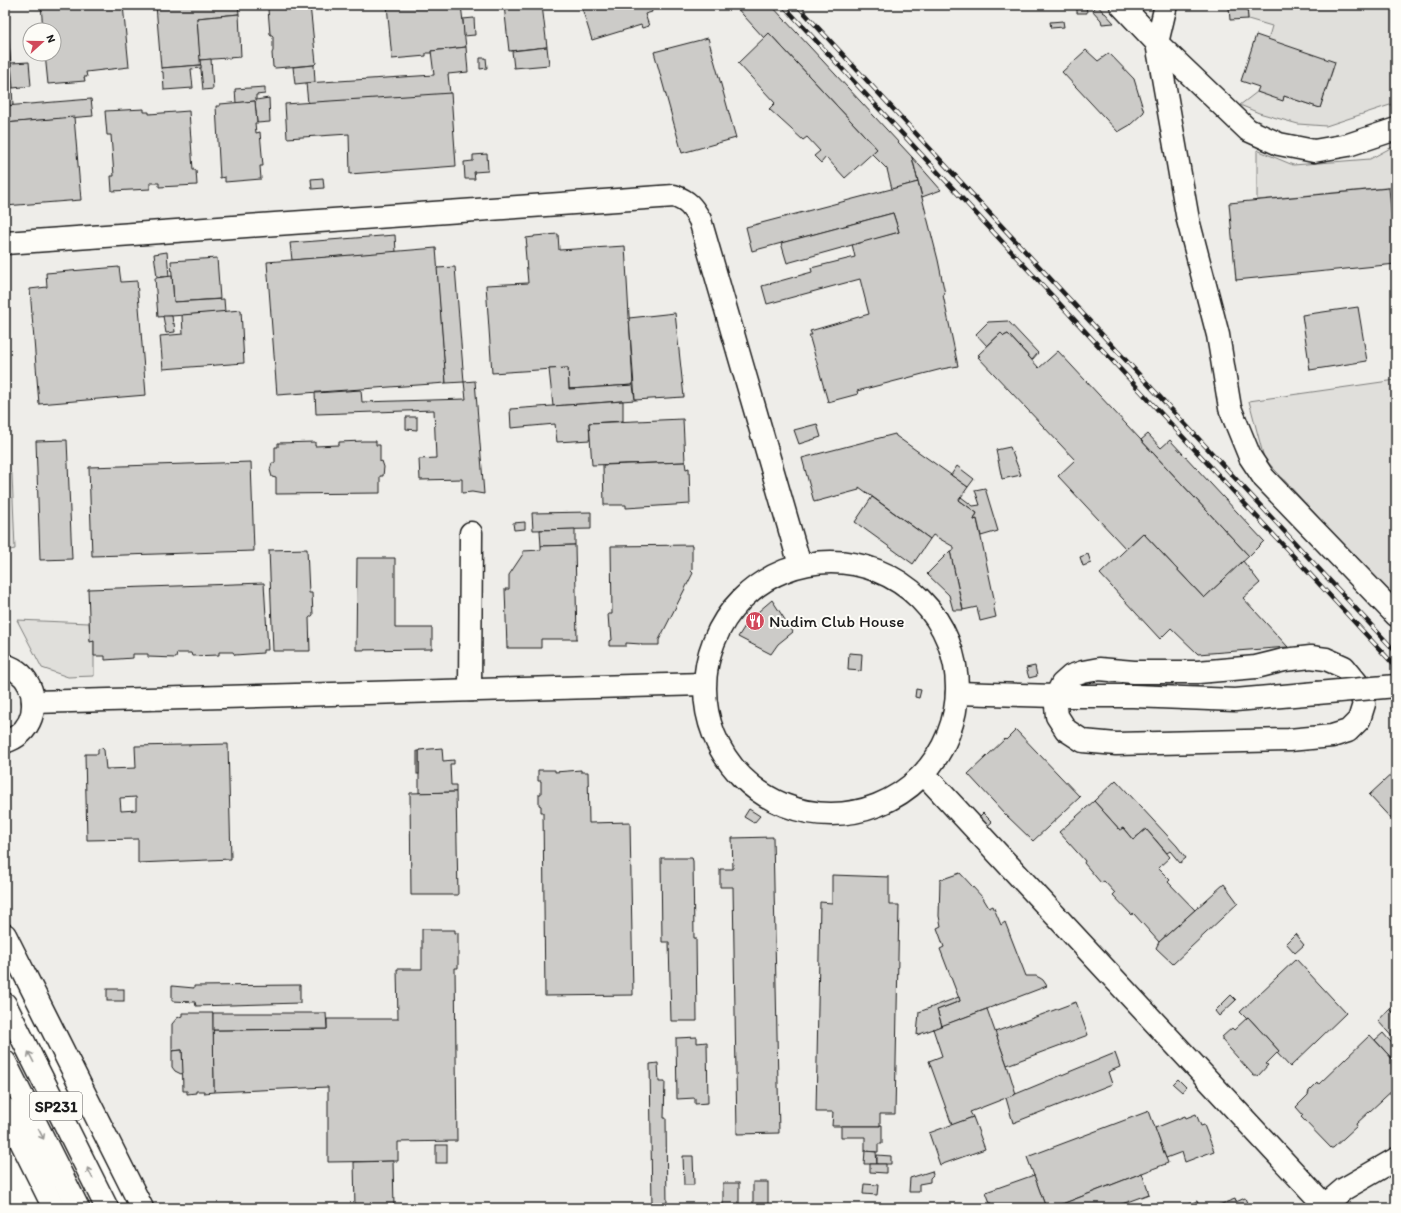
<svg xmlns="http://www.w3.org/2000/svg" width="1401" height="1213" font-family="Itim,sans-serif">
<rect width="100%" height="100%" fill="#fdfcf7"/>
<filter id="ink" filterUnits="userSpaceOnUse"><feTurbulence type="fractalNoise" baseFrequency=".025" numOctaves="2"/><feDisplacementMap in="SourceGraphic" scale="8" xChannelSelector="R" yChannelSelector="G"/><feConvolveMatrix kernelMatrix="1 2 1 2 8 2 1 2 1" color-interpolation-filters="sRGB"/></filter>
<g filter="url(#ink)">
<path fill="#eeede9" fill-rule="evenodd" d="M5 5H1396V1208H140L5 943ZM30 30H54V54H30Z"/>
<g fill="#e0dfdb" stroke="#7e7e7c">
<polygon points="1221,5 1394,5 1396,20 1396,103 1326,126 1298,124 1259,113 1240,105 1257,92 1283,100 1284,96 1320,108 1335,63 1268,40 1272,26 1248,19 1247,7 1229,8"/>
<polygon points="1396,145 1396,187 1257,200 1257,150 1293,165 1370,159"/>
<polygon points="1396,380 1396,602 1264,458 1249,401"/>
<polygon points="12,474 15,549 5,551 5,475"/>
<polygon points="17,620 89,623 90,641 94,641 94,676 68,677 42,668"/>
</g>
<g fill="#cccbc8" stroke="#1c1c1c" fill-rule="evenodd">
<polygon points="5,5 8,5 8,7 6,7 13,88 12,88 13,105 5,106"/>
<polygon points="41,5 123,5 129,67 86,72 87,77 84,77 85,81 48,84 45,54 54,54 54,30 43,30"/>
<polygon points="156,5 238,5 239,14 197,18 201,65 161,68"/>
<polygon points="269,5 310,5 316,63 314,65 275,68 273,67 272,53 273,51 273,36 270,34 268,9 270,7"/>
<polygon points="387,5 461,5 466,47 431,51 432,53 426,53 426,56 392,59"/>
<polygon points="504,5 542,5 547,47 509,51"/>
<polygon points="581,5 662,5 651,8 652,12 645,14 649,26 642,28 641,25 592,40"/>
<polygon points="734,5 771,5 912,157 918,182 892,189 887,169 872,154 877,149 769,33 764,38"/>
<polygon points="1077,5 1086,5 1087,13 1077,13"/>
<polygon points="1097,5 1104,13 1105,13 1114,23 1102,24 1101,20 1092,10"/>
<polygon points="1247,7 1248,19 1230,20 1229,8"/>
<polygon points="239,14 241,57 200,60 197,18"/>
<polygon points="474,18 475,35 464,36 463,19"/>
<polygon points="1063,21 1064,27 1051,28 1050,22"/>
<polygon points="769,33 877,149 845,178 826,157 821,163 814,156 820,151 807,137 803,140 769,109 775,103 738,63"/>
<polygon points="1256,35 1335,62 1320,108 1284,96 1283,101 1257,92 1259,87 1241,81"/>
<polygon points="708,38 736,138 682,153 654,52"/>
<polygon points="466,47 468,72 448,74 450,94 308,103 306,83 434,75 431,51"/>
<polygon points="547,47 549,65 514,68 512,51"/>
<polygon points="1086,50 1098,61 1109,53 1134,79 1144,112 1130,125 1118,132 1062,72"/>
<polygon points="480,58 486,58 487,68 480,69"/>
<polygon points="211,59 213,89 203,90 200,60"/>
<polygon points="29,62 31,86 13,88 11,63"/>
<polygon points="201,65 201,68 191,69 193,88 164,90 163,72 162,72 161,68"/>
<polygon points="314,65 315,82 295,84 293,67"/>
<polygon points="265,87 265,94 256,95 256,100 269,98 270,122 257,123 255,101 236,103 235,89"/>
<polygon points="451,93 456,166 350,174 349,134 287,138 285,104"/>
<polygon points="91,99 93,116 5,123 5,106"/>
<polygon points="255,101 257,123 255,123 256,133 260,132 263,166 260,166 261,179 225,182 225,177 220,178 216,106 220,106 220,104"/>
<polygon points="144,109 144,112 149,112 149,114 189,111 193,170 196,170 197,185 159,187 159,183 150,183 150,189 112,191 111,176 114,176 111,135 107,135 105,111"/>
<polygon points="74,117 81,200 5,206 5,123"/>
<polygon points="487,154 488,171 474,172 475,179 465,179 464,162 473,161 473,155"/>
<polygon points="912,157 941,190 922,197"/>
<polygon points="323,178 324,188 312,189 311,179"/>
<polygon points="918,182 938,260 945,294 943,295 958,366 942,369 857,391 858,394 828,402 809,335 812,335 810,331 869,314 860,279 767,304 762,286 812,272 811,268 855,257 852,244 899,232 893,213 752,251 746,227"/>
<polygon points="1389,188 1396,264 1236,280 1229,203"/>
<polygon points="893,213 899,232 787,263 781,243"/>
<polygon points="558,234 559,250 625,246 633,385 569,389 568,368 492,373 486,285 528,283 525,247 527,247 526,238 534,237 534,236"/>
<polygon points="395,235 396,252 292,260 290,243"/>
<polygon points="436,248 446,383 277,395 267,262"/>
<polygon points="167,252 169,277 157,277 154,254"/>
<polygon points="217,258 220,299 174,302 171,261"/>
<polygon points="119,267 121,282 137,281 146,395 39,404 30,289 47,287 46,273"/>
<polygon points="455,267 464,382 446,383 437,268"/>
<polygon points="172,276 174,302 224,299 225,312 158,317 155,278"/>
<polygon points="1358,307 1367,361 1310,370 1302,315"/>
<polygon points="241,310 244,363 163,369 160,336 183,334 182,315"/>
<polygon points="675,313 684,397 635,400 629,318"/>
<polygon points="163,316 172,316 173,324 174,323 175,332 166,333"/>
<polygon points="1008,321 1038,353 1032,360 1008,334 1004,336 1001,333 987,346 976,334 988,322"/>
<polygon points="1001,333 1004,336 1008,334 1039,368 1058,351 1249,556 1204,598 1143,533 1126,549 1058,476 1075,460 978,357 980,356 978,355"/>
<polygon points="568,368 569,389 633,385 635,400 553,406 549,369"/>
<polygon points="475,381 484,494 472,492 462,493 462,479 420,480 419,459 436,458 434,410 316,414 315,393 361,390 362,402 466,399 464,382"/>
<polygon points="623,401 623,421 589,423 590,440 557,442 555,424 511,428 510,409"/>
<polygon points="406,417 417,417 417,430 406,429"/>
<polygon points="683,419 685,462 592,465 589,423"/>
<polygon points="817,424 821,437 799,444 794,430"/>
<polygon points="895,434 896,436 968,487 959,500 977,513 974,520 977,519 995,603 993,604 996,617 980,621 977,607 963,610 950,551 954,550 954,547 933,535 930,539 859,487 859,490 814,502 802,458"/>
<polygon points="1148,434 1161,448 1170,440 1264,541 1249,556 1141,440"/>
<polygon points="67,440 72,559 40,560 36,441"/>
<polygon points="363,441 376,441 376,445 380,445 380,462 382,461 384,467 383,476 380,476 380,493 276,494 276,478 272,477 270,470 272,463 275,463 275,447 278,447 278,443 315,442 315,446 339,445 339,442"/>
<polygon points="1010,447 1021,475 1002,479 996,450"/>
<polygon points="251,462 254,551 92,556 89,467"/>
<polygon points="685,462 686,469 689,468 690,504 626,508 626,505 604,505 603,465"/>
<polygon points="957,466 974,479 968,487 951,475"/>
<polygon points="985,488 998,531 981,536 977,519 974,520 977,513 959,500 961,497 973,506 980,505 975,490"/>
<polygon points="872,497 930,539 913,564 855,522"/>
<polygon points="591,512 591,529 533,530 532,513"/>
<polygon points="525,522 525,529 514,530 513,523"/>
<polygon points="575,529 575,545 541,546 540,530"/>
<polygon points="1143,533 1204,598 1243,561 1260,583 1243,598 1288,647 1198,654 1171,628 1160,639 1100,574"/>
<polygon points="575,545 577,639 541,639 541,648 507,648 505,589 509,589 509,575 523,554 523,551 541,550 541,546"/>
<polygon points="692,545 692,569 691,571 693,573 659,640 659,645 641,645 641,644 626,643 626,646 609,646 609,641 612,640 611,628 609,628 608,614 612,614 611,546"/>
<polygon points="307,549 309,593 312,593 313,615 309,618 310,651 273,651 269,550"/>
<polygon points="950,551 963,610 953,610 949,595 927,574"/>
<polygon points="1088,554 1091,563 1083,566 1080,557"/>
<polygon points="357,558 395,558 395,628 432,628 432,649 356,650"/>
<polygon points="264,583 268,650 263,650 263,653 235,655 233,652 219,652 219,655 192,656 191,653 177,653 176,658 148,657 148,654 133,654 133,658 105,660 105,656 94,656 94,641 90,642 88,589"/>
<polygon points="772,600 793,632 778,644 771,654 738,637 747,623 759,611"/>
<polygon points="849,653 862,654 861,671 848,670"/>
<polygon points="1035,666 1037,676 1029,678 1026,668"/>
<polygon points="916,689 921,690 919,698 915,697"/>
<polygon points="1016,730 1080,797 1033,841 1005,814 968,774 1005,739 1006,740"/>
<path d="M228 744 231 859 138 863V839L87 840 85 754H98V749L102 748 104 750 106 769 136 768 135 746ZM136 797V810L121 811 120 798Z"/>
<polygon points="442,748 443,761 454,760 454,764 450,764 451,785 456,785 456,792 419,793 419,750"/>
<rect x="417" y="751" width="2" height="23"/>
<polygon points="538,770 555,770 555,772 581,770 581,772 588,772 589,823 630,822 633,995 545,996 543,812 541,812 541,806 539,805 539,794 541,794 541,781 538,781"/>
<polygon points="1396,770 1396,824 1369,795"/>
<polygon points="1116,780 1177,846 1186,858 1180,863 1170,851 1167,853 1146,829 1133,840 1123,828 1120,830 1094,801"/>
<polygon points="456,792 458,895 411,895 410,793"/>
<polygon points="1094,801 1120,830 1123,828 1133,840 1146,829 1170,857 1158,868 1170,880 1168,882 1195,910 1159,942 1134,914 1133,913 1132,915 1113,895 1115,893 1104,881 1101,883 1084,863 1085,861 1059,832"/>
<polygon points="749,809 760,816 754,823 744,817"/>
<polygon points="983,813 992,822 985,828 977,819"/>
<polygon points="773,837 779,1133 737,1134 733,887 720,887 720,869 733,869 732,838"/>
<polygon points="661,858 692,858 693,861 694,938 696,938 697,1021 671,1021 669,942 662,942"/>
<polygon points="960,873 983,898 989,908 993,906 1001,925 1005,922 1026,976 1036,976 1040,978 1043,980 1047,986 942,1026 937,1010 960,1001 940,949 944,947 937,928 941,926 939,916 940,880"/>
<polygon points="832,875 889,877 889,905 899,905 895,1114 880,1114 880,1126 832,1126 833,1112 816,1112 820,902 832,903"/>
<polygon points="1224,884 1238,903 1173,964 1156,948 1159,942"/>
<polygon points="422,929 430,929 430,930 455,930 455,933 458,933 458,968 455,968 457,1141 398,1142 398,1161 328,1162 328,1087 214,1092 213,1030 327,1029 327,1019 398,1019 397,969 422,969"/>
<polygon points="1295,934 1304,945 1295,953 1286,943"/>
<polygon points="1296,959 1346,1013 1290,1067 1277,1053 1279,1051 1248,1017 1246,1018 1240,1012"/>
<polygon points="300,985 300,1003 196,1006 195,1002 172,1001 172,986 194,988 194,986"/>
<rect x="107" y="989" width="17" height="12"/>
<polygon points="1231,995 1236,1000 1219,1016 1215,1011"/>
<polygon points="959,997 960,1001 937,1010 942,1026 917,1035 919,1012"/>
<polygon points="1076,1002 1088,1035 1007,1065 995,1032"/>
<polygon points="1396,1003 1396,1016 1389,1009"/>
<polygon points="987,1009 1007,1065 1016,1094 970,1112 973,1117 952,1125 929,1061 942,1056 933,1029"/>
<polygon points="1389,1009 1396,1016 1396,1041 1378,1021"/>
<polygon points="182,1013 213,1013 214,1092 204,1093 204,1091 196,1091 196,1093 187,1094 187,1091 183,1091 182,1050 172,1051 172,1024 177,1018 182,1016"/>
<polygon points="213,1013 326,1013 327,1029 213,1030"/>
<polygon points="1248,1017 1279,1051 1266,1064 1268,1065 1258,1076 1254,1076 1222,1040 1222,1037 1232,1028 1234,1030"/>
<polygon points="1383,1033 1396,1048 1396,1063 1375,1040"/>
<polygon points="1370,1035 1396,1063 1396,1087 1356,1124 1357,1126 1333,1148 1331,1148 1301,1117 1303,1115 1296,1107 1308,1095 1309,1091 1317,1083 1319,1084"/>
<polygon points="697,1037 697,1043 707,1042 708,1103 695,1104 695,1098 677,1099 676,1038"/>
<polygon points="182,1050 183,1073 181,1074 175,1071 172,1067 172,1051"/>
<polygon points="1115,1053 1120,1067 1108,1072 1112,1084 1013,1123 1006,1098"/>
<polygon points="658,1063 659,1082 665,1082 664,1118 666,1118 667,1208 652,1208 650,1064"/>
<polygon points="1178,1079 1186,1087 1182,1092 1173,1084"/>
<polygon points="1149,1111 1168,1163 1052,1208 1046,1208 1027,1157"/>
<polygon points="1196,1114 1201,1126 1204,1125 1214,1151 1185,1162 1182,1152 1166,1158 1155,1128 1185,1116 1186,1118"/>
<polygon points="973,1117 985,1149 940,1165 929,1133"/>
<polygon points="880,1125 882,1125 882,1144 878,1144 878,1152 865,1151 865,1137 841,1137 841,1126 880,1126"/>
<rect x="436" y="1145" width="11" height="18"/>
<polygon points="865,1151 876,1152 877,1164 864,1164"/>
<polygon points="877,1155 891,1156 891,1164 877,1164"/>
<polygon points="683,1156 693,1156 694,1185 684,1185"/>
<polygon points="393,1161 394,1208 355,1208 354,1162"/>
<polygon points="870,1164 886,1164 886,1173 870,1172"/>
<polygon points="932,1171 933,1175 930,1178 930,1182 919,1184 919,1192 909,1192 910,1178"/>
<polygon points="1142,1173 1149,1194 1111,1208 1052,1208"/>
<polygon points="1034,1175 1046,1208 992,1208 986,1192"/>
<rect x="753" y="1182" width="15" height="26"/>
<rect x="723" y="1183" width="16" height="25"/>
<polygon points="864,1184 878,1185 877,1195 863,1194"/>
<polygon points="1245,1198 1249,1208 1211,1208 1235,1199 1236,1202"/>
<polygon points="1197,1201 1200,1208 1179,1208"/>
</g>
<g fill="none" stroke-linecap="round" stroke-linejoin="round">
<defs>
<g id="minor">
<polyline points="1121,5 1157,43 1188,220 1218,335 1230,408 1250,457 1264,478 1396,615"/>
<polyline points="1166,5 1157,43 1248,130 1279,144 1314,151 1348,145 1396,129"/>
<path d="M5 243 674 196C688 201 692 206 700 220L800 565"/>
<circle cx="831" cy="688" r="126"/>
<polygon points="1311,657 1326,659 1344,667 1357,683 1364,704 1359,720 1348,731 1332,736 1289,740 1116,744 1083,741 1066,730 1057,716 1056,706 1056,696 1062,684 1071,676 1083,672 1099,669 1134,672 1198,672 1256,667 1284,660"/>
<path d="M5 665C9 667 13 668 17 671 38 686 39 721 17 736 13 739 9 740 5 742"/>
<polyline points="470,690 471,533"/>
<polyline points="957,693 1056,696 1133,696 1235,700 1317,693"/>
<polyline points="33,702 704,684"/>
<polyline points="924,774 1327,1208"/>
<polyline points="5,935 142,1208"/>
<polyline points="5,1109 54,1208"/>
<polyline points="1325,1205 1344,1189 1396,1159"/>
</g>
<g id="highway">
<polyline points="5,1004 107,1208"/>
<polyline points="5,1062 78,1208"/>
</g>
</defs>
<use href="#minor" stroke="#1c1c1c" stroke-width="25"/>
<use href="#highway" stroke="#1c1c1c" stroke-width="25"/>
<use href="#minor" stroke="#fdfcf7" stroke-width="22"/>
<use href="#highway" stroke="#fdfcf7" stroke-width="22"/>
<defs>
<g id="rail">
<polyline points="783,5 1396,667"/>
<polyline points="797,5 1396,652"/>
</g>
</defs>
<use href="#rail" stroke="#1c1c1c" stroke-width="4.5"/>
<use href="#rail" stroke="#fdfcf7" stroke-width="3" stroke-dasharray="9" stroke-linecap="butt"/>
<defs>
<polyline id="minor-bridge" points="1317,693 1396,686"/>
</defs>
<use href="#minor-bridge" stroke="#1c1c1c" stroke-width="25" stroke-linecap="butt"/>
<use href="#minor-bridge" stroke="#fdfcf7" stroke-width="22"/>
</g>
<defs><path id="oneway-shaft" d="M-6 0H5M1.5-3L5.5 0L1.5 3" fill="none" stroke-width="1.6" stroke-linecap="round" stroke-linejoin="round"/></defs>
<g stroke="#989794">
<use href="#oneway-shaft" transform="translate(31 1057) rotate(-117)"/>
<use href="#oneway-shaft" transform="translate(41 1134) rotate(63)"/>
<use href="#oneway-shaft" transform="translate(90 1173) rotate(-117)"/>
</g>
</g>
<defs>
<symbol id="restaurant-disc" viewBox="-11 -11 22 22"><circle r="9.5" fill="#d1495b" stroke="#fdfcf7"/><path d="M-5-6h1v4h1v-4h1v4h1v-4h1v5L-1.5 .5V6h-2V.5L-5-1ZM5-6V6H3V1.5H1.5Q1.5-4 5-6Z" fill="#fff"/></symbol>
</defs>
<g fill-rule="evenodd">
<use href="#restaurant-disc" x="744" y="610" width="22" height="22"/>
</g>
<g text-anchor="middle" stroke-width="4" stroke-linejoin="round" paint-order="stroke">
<rect fill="#fdfcf7" stroke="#605f5e" stroke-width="1" x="30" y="1092" width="52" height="28" rx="3"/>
<g font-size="16" font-weight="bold" fill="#1c1c1c">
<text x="56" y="1112">SP231</text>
</g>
<g font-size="17" fill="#1c1c1c" stroke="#fdfcf7" text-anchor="start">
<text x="769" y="627">Nudim Club House</text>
</g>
</g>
<rect width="1401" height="1213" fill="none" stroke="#fdfcf7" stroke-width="20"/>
<rect x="10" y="10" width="1381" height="1193" fill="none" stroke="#1c1c1c" stroke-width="1.5" filter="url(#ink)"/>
<g transform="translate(42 42) rotate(69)"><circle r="19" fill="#fdfcf7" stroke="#a3a29f"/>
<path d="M0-3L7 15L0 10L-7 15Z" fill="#d1495b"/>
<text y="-6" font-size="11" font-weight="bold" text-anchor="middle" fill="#1c1c1c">N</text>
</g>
</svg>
